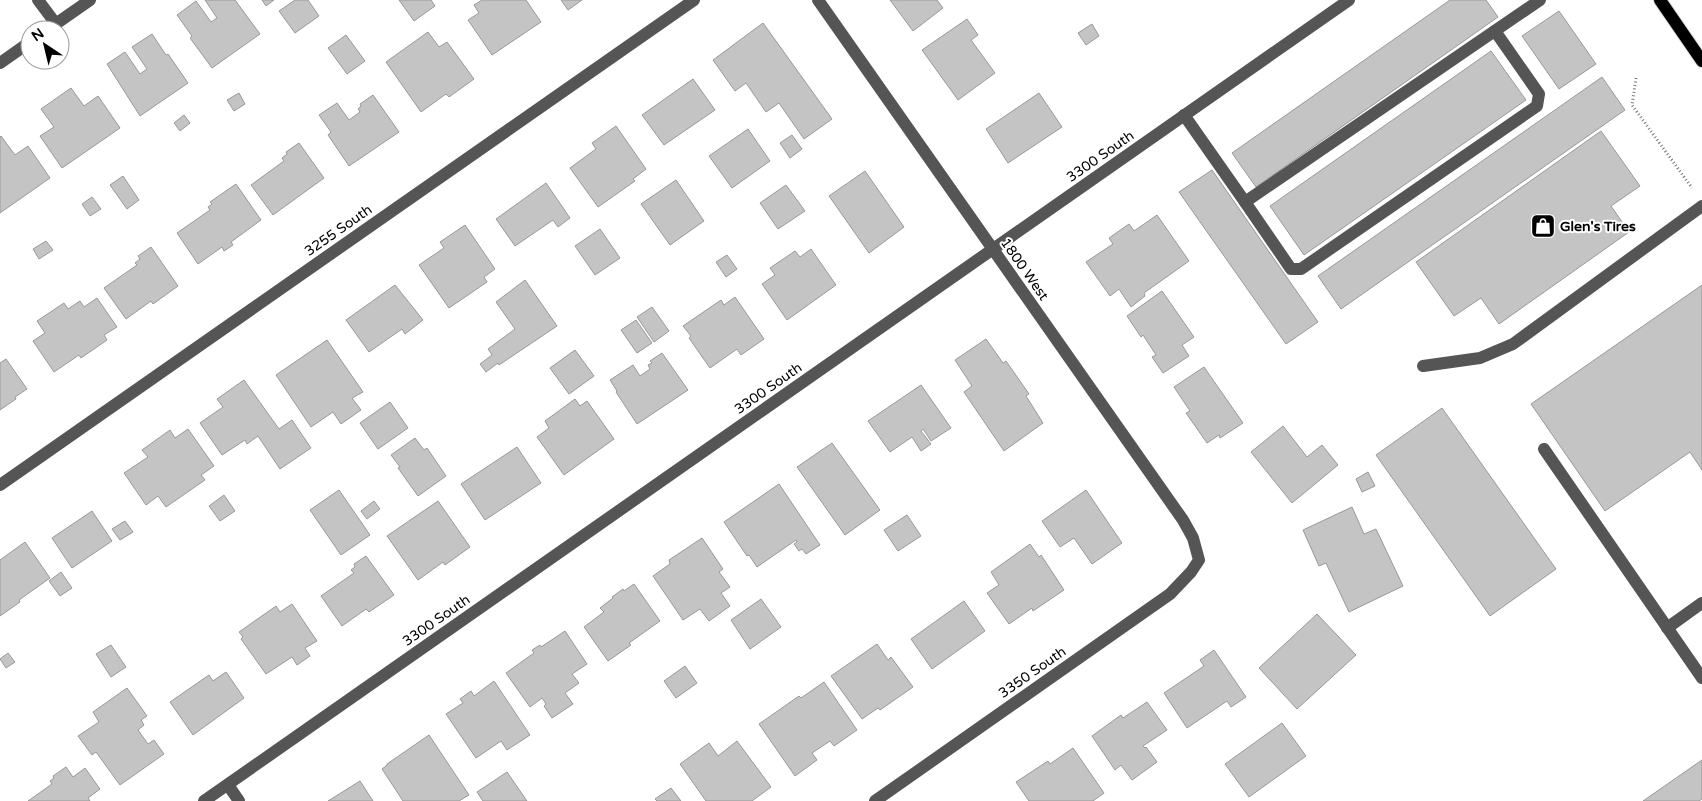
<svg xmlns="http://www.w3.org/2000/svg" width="1702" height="801" font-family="'Varela Round',sans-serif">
<rect width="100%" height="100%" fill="#fff"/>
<g fill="#c4c4c4" stroke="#999">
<polygon points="205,0 235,0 260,34 212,68 190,38 192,36 177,15 196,1 211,22 217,18"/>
<polygon points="262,0 274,0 266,6"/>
<polygon points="295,0 308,0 319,16 295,33 279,11"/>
<polygon points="399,0 431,0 435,6 414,21"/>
<polygon points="482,0 526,0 541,22 492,55 468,20 479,13 474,5"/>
<polygon points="561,0 582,0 568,10"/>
<polygon points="890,0 937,0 943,8 913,31"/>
<polygon points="1450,0 1486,0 1498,17 1256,187 1232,153"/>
<polygon points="1559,11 1596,64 1559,89 1522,36"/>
<polygon points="967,19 978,35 971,40 995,73 958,100 922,50"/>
<polygon points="763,23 832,119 804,139 779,103 766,112 746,83 735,91 713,60"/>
<polygon points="1092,24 1099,36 1086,45 1078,33"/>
<polygon points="428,32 439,47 447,42 474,79 449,97 446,94 421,112 386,62"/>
<polygon points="152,34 166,55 168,54 188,83 140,116 107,64 125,52 140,74 147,69 132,47"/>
<polygon points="346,35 365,61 347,74 328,48"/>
<polygon points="1491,51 1526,100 1304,255 1270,206"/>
<polygon points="1602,77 1625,110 1341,309 1318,276"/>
<polygon points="693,79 715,110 664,145 642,115"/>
<polygon points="71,88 84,106 98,96 120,128 62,168 40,136 54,127 41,109"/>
<polygon points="239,93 245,104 234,111 227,100"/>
<polygon points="1039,93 1062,127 1008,163 986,129"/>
<polygon points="373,95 399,132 349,166 328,135 331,132 319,115 337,103 349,120 360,112 358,109 361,106 360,104"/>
<polygon points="184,115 190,123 180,131 174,123"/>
<polygon points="616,126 646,169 633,179 635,181 598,207 570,168 596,149 592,143"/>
<polygon points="748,129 770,161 732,188 709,156"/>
<polygon points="1601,131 1640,186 1611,206 1629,232 1499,324 1481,298 1454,316 1416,262"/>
<polygon points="792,135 802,149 790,158 780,143"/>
<polygon points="1,136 15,155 28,146 50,178 0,213 0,137"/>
<polygon points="299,143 324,178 273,215 251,185 284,161 282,158 287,154 286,152"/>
<polygon points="1212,170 1318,322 1286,344 1179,192"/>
<polygon points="865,171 904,227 869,253 829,196"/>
<polygon points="123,176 139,200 127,209 110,185"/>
<polygon points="676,180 704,221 670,245 641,204"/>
<polygon points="546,183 570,218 558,227 553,220 515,246 496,219"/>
<polygon points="236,184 261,220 231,242 233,245 224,251 222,247 198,264 177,233 210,210 208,207 212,204 210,202"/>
<polygon points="786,185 805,211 778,229 760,203"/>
<polygon points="92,197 101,209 90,216 82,204"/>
<polygon points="1157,215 1189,261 1144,293 1145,296 1131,307 1119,289 1110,296 1086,262 1113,244 1109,238 1129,224 1134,231"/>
<polygon points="465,225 495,269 484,277 487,282 449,308 419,265 444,248 440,242"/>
<polygon points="600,229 620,258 595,275 575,246"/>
<polygon points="46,241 53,250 39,259 33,249"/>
<polygon points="151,247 178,286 153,304 151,301 126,319 104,288 137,265 135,263 140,259 138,256"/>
<polygon points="811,249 836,285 787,320 762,284 775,275 770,268 795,251 800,257"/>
<polygon points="727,255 737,269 726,277 716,262"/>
<polygon points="525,280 557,326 499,365 498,363 486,372 480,364 492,355 488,349 515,329 496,302"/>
<polygon points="395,285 423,320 405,334 402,329 369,352 346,320"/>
<polygon points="1702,285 1702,470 1690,452 1605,511 1531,404"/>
<polygon points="1162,291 1194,337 1182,345 1189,356 1163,373 1152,357 1156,355 1143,335 1141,337 1127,316"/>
<polygon points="735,297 764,339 741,355 737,349 710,368 689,338 691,336 683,326 721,300 724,305"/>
<polygon points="97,298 117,327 104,335 107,340 81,358 79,355 54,372 33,341 45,333 37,321 64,303 68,309 80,301 84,307"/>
<polygon points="652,307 669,331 654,342 637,317"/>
<polygon points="636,320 652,343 637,353 621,330"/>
<polygon points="986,339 1003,363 1006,361 1029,394 1026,396 1043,423 1004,451 964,392 972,386 955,360"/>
<polygon points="327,340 363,392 352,398 361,410 341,424 333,412 311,427 276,375"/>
<polygon points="575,350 594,376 569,394 550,368"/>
<polygon points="662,353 688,390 637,424 616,392 617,391 610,380 633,365 640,376 650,369 648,365 652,363 650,361"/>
<polygon points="6,359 27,389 15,397 16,399 0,410 0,363"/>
<polygon points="1204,367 1243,423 1220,438 1219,435 1207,443 1186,413 1190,411 1174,387"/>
<polygon points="244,380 279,429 292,420 311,448 280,469 258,436 247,444 245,440 222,455 200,423 223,407 217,399"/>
<polygon points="921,385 951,428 931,441 923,429 921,431 931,444 921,451 912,437 890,452 868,421"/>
<polygon points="575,399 580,406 587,401 614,439 564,475 537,437 549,428 545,421"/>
<polygon points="390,402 408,428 378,449 360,423"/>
<polygon points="1442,408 1556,569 1490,616 1376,455"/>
<polygon points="1283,426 1307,457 1322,445 1338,465 1292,503 1251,452"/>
<polygon points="188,429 214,466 201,475 205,480 166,507 158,496 146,505 124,473 148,457 142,450 170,430 175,438"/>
<polygon points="415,438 424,450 427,448 446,476 418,496 398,468 400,467 391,455"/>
<polygon points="832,443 880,510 845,535 797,467"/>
<polygon points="517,447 541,483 485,520 461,484"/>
<polygon points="1368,472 1375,486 1362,492 1356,479"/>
<polygon points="779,484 820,545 806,554 802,549 799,551 794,544 797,542 796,540 757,567 749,555 747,556 724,522"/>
<polygon points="339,490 370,535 341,555 310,510"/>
<polygon points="1086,490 1122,543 1092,564 1074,538 1060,547 1042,521"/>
<polygon points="224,495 235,511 220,521 209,506"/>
<polygon points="374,501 380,509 367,519 361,511"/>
<polygon points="438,501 470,547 445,565 443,562 418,580 387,536"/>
<polygon points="1352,507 1364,534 1376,529 1403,586 1349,612 1326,563 1319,566 1303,530"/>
<polygon points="92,511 112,541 72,568 52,538"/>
<polygon points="907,515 921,536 898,551 884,530"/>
<polygon points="125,521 133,532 120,540 112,529"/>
<polygon points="702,538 723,569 719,572 730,587 721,593 730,606 709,621 700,609 683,620 653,576 670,564 669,560"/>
<polygon points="25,542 50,578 19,600 20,602 0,616 0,560"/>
<polygon points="1030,544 1039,557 1041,555 1064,590 1033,611 1032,608 1009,624 987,593 999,585 991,572"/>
<polygon points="366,556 394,595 369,612 366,609 342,626 321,596 354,573 351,570 355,567 354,564"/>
<polygon points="61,572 72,588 60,596 49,581"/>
<polygon points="634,584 660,621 629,643 631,645 608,661 584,627 604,612 600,608 613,598 612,597 623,589 624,591"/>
<polygon points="761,599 781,627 750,649 731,620"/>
<polygon points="964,601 985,631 932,669 911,639"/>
<polygon points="292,604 317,641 305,648 310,656 297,665 292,657 266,674 241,639 243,637 239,632 276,606 280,612"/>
<polygon points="1317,614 1356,655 1297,709 1259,668"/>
<polygon points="565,631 587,664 572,674 579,683 565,693 573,704 552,718 544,706 546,704 542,698 530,707 506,673 534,653 532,650 540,645 541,647"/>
<polygon points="877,644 888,660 891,657 913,687 880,710 878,708 862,719 831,676"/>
<polygon points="111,645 126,667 111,677 96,654"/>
<polygon points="1214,650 1246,697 1231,707 1227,701 1187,728 1164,693 1204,666 1200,660"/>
<polygon points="8,653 15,662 6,668 0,659"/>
<polygon points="685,666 697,683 676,698 664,681"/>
<polygon points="226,672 244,698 193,735 170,702 209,675 213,681"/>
<polygon points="494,681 530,735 507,750 501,741 476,758 446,714 463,703 460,699 471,691 474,696"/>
<polygon points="824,682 857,730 834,746 830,741 812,753 817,760 795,776 759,724 799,696 801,698"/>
<polygon points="127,688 147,716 141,720 144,725 138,730 148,744 154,740 164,754 120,785 96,752 92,755 78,736 99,722 93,712"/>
<polygon points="1147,702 1167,730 1143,746 1145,748 1146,747 1157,762 1132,780 1121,765 1115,770 1092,736 1121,715 1123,718"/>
<polygon points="1282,723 1306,756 1249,797 1225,764"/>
<polygon points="429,735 469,795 459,801 403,801 382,769 387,765 387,764"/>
<polygon points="737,741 771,787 752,801 706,801 680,764 709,743 718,756"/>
<polygon points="1073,748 1104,793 1093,801 1029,801 1016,782 1048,761 1050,764"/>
<polygon points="1702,760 1702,799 1699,801 1643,801"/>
<polygon points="66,767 73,777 85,768 100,789 88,798 90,801 28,801 52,784 50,781 54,778 53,776"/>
<polygon points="507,772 527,801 483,801 477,792"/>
<polygon points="360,781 373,801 328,801"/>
<polygon points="671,788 681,801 657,801 655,799"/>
</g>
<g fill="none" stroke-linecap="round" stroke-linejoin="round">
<defs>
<polyline id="major" points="1660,0 1702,61"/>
</defs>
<use href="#major" stroke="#dbdbdb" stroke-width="14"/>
<polyline stroke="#777" stroke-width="3" stroke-dasharray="1 2.5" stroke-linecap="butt" points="1636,78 1632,105 1692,188"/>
<g stroke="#555" stroke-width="12">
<polyline points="38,0 56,24"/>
<polyline points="818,0 1183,520 1193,538 1199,560 1191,572 1170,594 875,801"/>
<polyline points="47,30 90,0"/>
<polyline points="0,63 30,42"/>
<polyline points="1184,115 1245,202 1540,0"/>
<polyline points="1245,202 1291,269 1301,269 1537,106 1539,94 1495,31"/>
<polyline points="1423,366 1480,358 1513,344 1702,206"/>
<polyline points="1544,449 1702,678"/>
<polyline points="0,485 694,0"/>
<polyline points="1667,628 1702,603"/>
<polyline points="228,785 239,801"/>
<polyline points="204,801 1349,0"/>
</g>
<use href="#major" stroke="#000" stroke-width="12"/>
</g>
<defs>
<symbol id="shop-square" viewBox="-11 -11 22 22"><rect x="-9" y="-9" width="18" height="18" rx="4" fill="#000" stroke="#fff"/><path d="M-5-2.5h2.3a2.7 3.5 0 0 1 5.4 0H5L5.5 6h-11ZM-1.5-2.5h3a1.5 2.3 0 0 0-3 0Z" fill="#fff"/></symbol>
</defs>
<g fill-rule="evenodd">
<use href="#shop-square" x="1529" y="212" width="28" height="28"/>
</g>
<g text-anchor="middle" stroke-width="4" stroke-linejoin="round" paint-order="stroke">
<g font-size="14" fill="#000" stroke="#fff">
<text transform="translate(1100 156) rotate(-35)" y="5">3300 South</text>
<text transform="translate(338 230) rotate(-35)" y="5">3255 South</text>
<text transform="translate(1025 269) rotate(55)" y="5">1800 West</text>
<text transform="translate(768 388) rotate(-35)" y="5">3300 South</text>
<text transform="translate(436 620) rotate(-35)" y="5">3300 South</text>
<text transform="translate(1032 672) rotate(-35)" y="5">3350 South</text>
</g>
<g font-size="14" font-weight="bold" fill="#000" stroke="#fff" text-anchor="start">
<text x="1560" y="231">Glen's Tires</text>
</g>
</g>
<g transform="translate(45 45) rotate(325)"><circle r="24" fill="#ffffff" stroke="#999999"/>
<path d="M0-4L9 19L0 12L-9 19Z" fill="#000000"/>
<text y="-8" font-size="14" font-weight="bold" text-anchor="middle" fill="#000000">N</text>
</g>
</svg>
